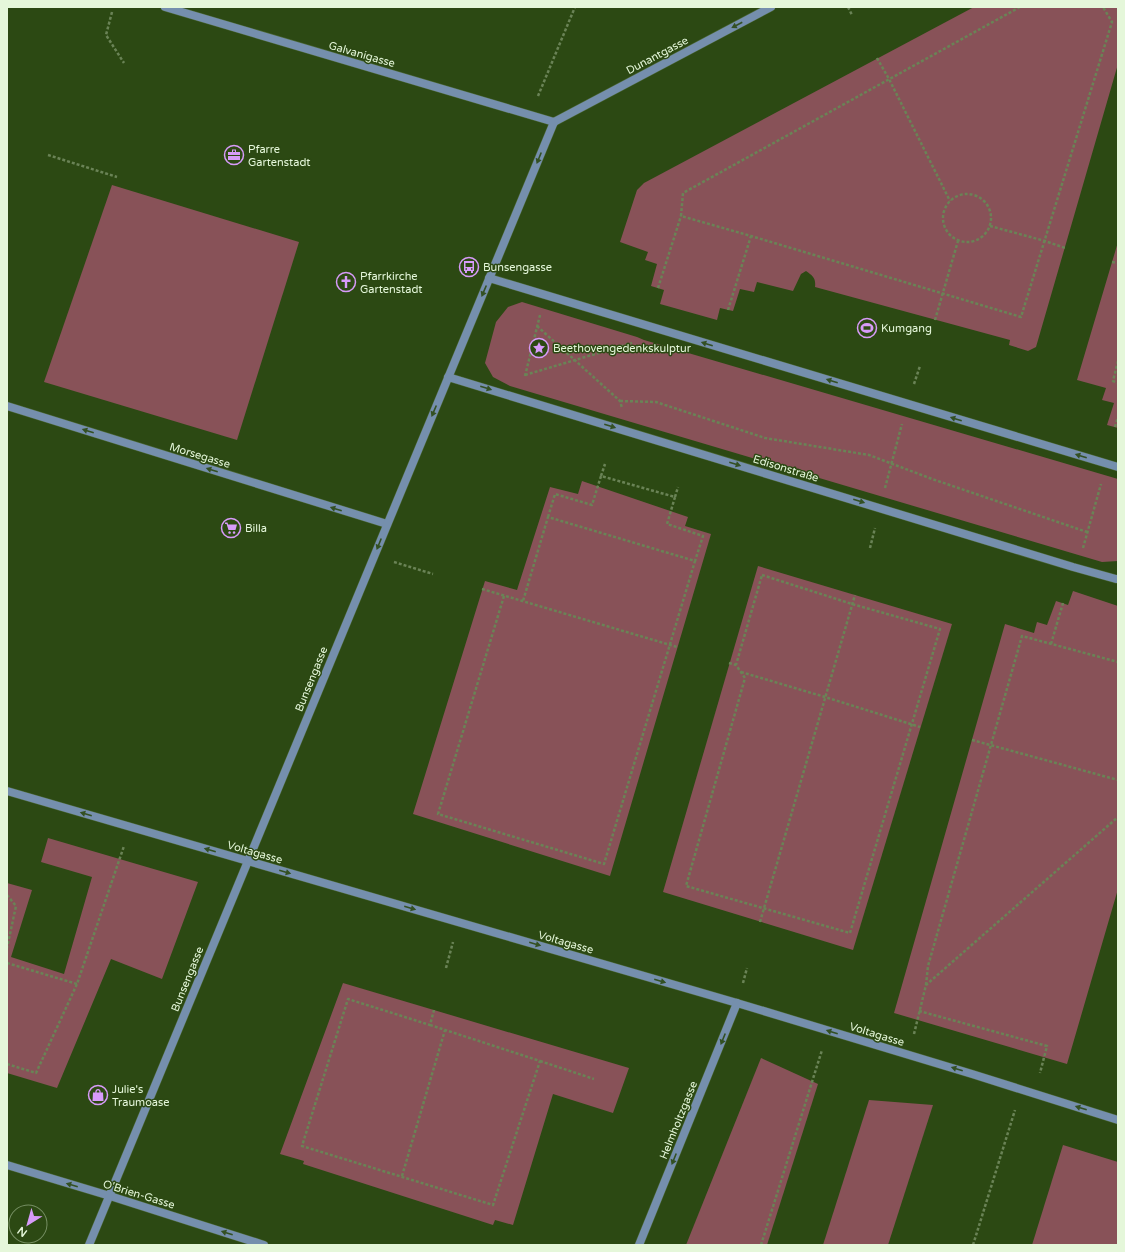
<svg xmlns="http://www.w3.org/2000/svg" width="1125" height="1252" font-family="'Varela Round',sans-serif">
<rect width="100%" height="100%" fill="#2c4913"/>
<g fill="#885258">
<path d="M974 7H1118V64L1036 347 1028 351 1009 345 1010 340 815 287C816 278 813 276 806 271L801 274 793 291 757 282 754 292 740 289 733 311 720 308 717 320 660 304 664 290 651 286 657 264 645 260 648 252 620 242 637 190 644 183Z"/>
<polygon points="112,185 299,242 237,440 44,382"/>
<polygon points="1118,242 1118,428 1107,425 1114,403 1102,400 1106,388 1077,380"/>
<polygon points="522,302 637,337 644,340 1118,479 1118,561 1102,562 510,386 493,377 485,363 496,322 508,307"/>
<polygon points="582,481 688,517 685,526 711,534 610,876 413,814 485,581 517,590 550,487 578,494"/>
<polygon points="758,566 952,624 853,950 663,892"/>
<polygon points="1073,591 1118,606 1118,889 1067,1064 894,1013 1005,624 1034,633 1037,622 1047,625 1056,601 1068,605"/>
<polygon points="48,838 198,882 162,979 111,959 57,1088 7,1073 7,883 32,890 11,957 64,974 92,877 41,862"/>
<polygon points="343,983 629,1068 613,1113 553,1094 513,1225 495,1220 493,1225 303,1164 304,1161 280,1154"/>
<polygon points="761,1058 818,1084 767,1245 686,1245"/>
<polygon points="869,1100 933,1105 888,1245 823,1245"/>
<polygon points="1063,1145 1118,1162 1118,1245 1032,1245"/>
</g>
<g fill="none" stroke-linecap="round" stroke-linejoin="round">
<defs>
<g id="minor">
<polyline points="165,7 554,122"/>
<polyline points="554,122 771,7"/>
<polyline points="489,278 1118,467"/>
<polyline points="448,377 1073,567 1116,579 1118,579"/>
<polyline points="7,406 387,524"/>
<polyline points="7,791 737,1003 972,1074 1118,1120"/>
<polyline points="7,1165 110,1196 264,1245"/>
<polyline points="89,1245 554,122"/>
<polyline points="639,1245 737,1003"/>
</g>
</defs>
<use href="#minor" stroke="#4a6533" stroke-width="9"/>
<g stroke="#6a8356" stroke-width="2.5" stroke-dasharray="3 2" stroke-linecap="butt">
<polyline points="848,7 852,15"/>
<polyline points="1020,7 683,193 681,216 751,236 1021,317 1112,22 1103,7"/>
<polyline points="112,12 106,35 124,63"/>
<polyline points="877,58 889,79 950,201"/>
<polyline points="538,96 575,7"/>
<polyline points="48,155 117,177"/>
<circle cx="967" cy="218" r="24"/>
<polyline points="990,226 1045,241 1065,248"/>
<polyline points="1112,262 1118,263"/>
<polyline points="658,288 681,216"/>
<polyline points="728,310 751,236"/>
<polyline points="935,320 958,241"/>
<polyline points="537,326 620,401 622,408"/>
<polyline points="1118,361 1113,381 1118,383"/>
<polyline points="525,375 632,343"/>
<polyline points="525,376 540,315"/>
<polyline points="914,384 920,366"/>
<polyline points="620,401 656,402 765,438 869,455 932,479 1087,532"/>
<polyline points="1115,427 1118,417"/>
<polyline points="601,476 605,464"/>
<polyline points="885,488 902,424"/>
<polyline points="675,497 678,487"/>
<polyline points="548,517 555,494 592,505 601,476 675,497 667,524 703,536 695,561"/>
<polyline points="870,548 875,528"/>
<polyline points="1083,548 1101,484"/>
<polyline points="394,562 433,574"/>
<polygon points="762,575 852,604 940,629 850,933 686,886 745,678 736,665"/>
<polyline points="482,589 677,647"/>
<polyline points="504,596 438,814 604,864 695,561 548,517 523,601"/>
<polyline points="1051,644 1063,603"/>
<polyline points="729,663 736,665"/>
<polyline points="741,672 825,697 920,727"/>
<polyline points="972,740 1118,780"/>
<polyline points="7,895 16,906 7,948"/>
<polyline points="760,922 855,595"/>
<polyline points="7,963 77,984"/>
<polyline points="446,968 453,942"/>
<polyline points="743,983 747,968"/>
<polyline points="926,985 928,966 1022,636 1118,662"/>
<polyline points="919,1011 1047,1046 1040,1073"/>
<polyline points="430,1025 540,1061 493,1205 302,1146 348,999 430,1025 434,1010"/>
<polyline points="914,1034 926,985 1118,817"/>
<polyline points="540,1061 594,1079"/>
<polyline points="7,1064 36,1073 77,984 124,846"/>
<polyline points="402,1176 445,1030"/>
<polyline points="761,1245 822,1050"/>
<polyline points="973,1245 1015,1110"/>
</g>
<use href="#minor" stroke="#758fad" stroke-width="8"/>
</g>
<defs><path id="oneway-solid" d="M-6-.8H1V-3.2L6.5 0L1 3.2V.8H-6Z"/></defs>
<g fill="#335022">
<use href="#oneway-solid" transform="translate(737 25) rotate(152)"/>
<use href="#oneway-solid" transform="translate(539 158) rotate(112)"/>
<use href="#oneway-solid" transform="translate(484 291) rotate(113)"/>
<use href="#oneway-solid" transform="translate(707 344) rotate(-163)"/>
<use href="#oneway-solid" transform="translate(832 381) rotate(-163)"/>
<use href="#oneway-solid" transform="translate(486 388) rotate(17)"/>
<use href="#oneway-solid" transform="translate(434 411) rotate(113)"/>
<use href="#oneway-solid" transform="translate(956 419) rotate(-163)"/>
<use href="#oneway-solid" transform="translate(610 426) rotate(17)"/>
<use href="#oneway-solid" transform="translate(88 431) rotate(-163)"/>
<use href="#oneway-solid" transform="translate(1081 456) rotate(-163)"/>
<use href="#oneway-solid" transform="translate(735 464) rotate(17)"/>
<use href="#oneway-solid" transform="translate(212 470) rotate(-163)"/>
<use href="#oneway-solid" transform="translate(859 501) rotate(17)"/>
<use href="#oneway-solid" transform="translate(336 509) rotate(-163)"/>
<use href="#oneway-solid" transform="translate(379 544) rotate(112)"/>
<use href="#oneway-solid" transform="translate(86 814) rotate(-164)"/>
<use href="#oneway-solid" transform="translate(210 850) rotate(-164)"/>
<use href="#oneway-solid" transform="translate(285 872) rotate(16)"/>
<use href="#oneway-solid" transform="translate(410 908) rotate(16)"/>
<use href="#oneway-solid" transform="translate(535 944) rotate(16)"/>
<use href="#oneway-solid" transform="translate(660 981) rotate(16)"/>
<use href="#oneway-solid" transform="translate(832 1032) rotate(-163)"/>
<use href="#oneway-solid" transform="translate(723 1039) rotate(112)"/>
<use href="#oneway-solid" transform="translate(957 1069) rotate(-163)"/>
<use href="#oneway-solid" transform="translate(1081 1108) rotate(-163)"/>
<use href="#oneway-solid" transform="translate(674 1159) rotate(112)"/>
<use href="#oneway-solid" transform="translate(72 1185) rotate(-164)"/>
<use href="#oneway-solid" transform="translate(227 1233) rotate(-162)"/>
</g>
<defs>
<symbol id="office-ring" viewBox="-11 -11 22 22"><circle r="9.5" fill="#2c4913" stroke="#d79bf9" stroke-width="1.5"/><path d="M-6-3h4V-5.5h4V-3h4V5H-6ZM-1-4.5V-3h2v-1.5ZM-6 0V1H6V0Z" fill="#d79bf9"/></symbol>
<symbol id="bus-ring" viewBox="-11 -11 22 22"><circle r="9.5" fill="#2c4913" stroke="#d79bf9" stroke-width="1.5"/><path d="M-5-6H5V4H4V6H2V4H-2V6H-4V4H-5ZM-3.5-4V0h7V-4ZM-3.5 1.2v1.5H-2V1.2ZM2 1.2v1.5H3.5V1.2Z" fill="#d79bf9"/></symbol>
<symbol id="church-ring" viewBox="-11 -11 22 22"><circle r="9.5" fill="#2c4913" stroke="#d79bf9" stroke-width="1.5"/><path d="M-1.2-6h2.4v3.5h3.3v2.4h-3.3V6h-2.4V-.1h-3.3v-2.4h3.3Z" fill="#d79bf9"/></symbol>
<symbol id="stadium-ring" viewBox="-11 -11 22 22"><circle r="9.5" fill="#2c4913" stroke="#d79bf9" stroke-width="1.5"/><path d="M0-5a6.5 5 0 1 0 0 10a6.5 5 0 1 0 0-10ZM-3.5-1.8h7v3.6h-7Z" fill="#d79bf9"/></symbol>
<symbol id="sight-ring" viewBox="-11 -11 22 22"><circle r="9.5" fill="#2c4913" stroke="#d79bf9" stroke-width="1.5"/><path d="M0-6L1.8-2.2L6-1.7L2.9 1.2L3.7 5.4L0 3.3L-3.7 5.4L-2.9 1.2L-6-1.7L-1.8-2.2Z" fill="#d79bf9"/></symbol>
<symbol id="supermarket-ring" viewBox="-11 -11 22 22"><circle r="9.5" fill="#2c4913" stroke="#d79bf9" stroke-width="1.5"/><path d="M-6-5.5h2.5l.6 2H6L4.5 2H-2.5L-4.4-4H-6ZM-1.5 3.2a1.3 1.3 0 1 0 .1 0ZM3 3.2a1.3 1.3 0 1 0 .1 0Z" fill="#d79bf9"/></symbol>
<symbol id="shop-ring" viewBox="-11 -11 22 22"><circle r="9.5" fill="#2c4913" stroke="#d79bf9" stroke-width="1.5"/><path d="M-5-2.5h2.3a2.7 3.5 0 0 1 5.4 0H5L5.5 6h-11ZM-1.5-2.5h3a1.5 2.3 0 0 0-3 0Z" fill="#d79bf9"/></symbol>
</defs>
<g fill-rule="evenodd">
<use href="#office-ring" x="223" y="144" width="22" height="22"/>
<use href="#bus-ring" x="458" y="256" width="22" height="22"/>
<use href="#church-ring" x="335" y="271" width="22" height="22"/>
<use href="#stadium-ring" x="856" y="317" width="22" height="22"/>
<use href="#sight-ring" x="528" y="337" width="22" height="22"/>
<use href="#supermarket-ring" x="220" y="517" width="22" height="22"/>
<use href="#shop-ring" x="87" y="1084" width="22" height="22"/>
</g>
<g text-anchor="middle" stroke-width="3" stroke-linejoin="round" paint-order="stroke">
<g font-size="11" fill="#e5f7da" stroke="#2c4913">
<text transform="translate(362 54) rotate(16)" y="4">Galvanigasse</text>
<text transform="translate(657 55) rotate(-28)" y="4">Dunantgasse</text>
<text transform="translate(200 455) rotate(17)" y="4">Morsegasse</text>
<text transform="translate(786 468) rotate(17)" y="4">Edisonstraße</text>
<text transform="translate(311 679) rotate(-68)" y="4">Bunsengasse</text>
<text transform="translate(255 852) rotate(16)" y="4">Voltagasse</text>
<text transform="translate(566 942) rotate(16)" y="4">Voltagasse</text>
<text transform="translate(187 979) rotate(-68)" y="4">Bunsengasse</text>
<text transform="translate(877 1034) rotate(17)" y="4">Voltagasse</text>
<text transform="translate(678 1120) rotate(-68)" y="4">Helmholtzgasse</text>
<text transform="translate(139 1194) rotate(17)" y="4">O'Brien-Gasse</text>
</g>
<g font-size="11" fill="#e5f7da" stroke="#2c4913" text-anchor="start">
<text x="248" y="153">Pfarre<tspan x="248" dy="13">Gartenstadt</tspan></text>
<text x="483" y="271">Bunsengasse</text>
<text x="360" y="280">Pfarrkirche<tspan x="360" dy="13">Gartenstadt</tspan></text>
<text x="881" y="332">Kumgang</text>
<text x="553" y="352">Beethovengedenkskulptur</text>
<text x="245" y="532">Billa</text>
<text x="112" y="1093">Julie's<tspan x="112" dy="13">Traumoase</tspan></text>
</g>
</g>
<rect width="1125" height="1252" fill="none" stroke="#e5f7da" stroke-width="16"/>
<g transform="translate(28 1224) rotate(217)"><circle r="19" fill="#2c4913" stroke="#768f63"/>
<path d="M0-3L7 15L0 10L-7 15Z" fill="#d79bf9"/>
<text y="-6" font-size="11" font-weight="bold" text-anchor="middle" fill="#e5f7da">N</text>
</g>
</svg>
